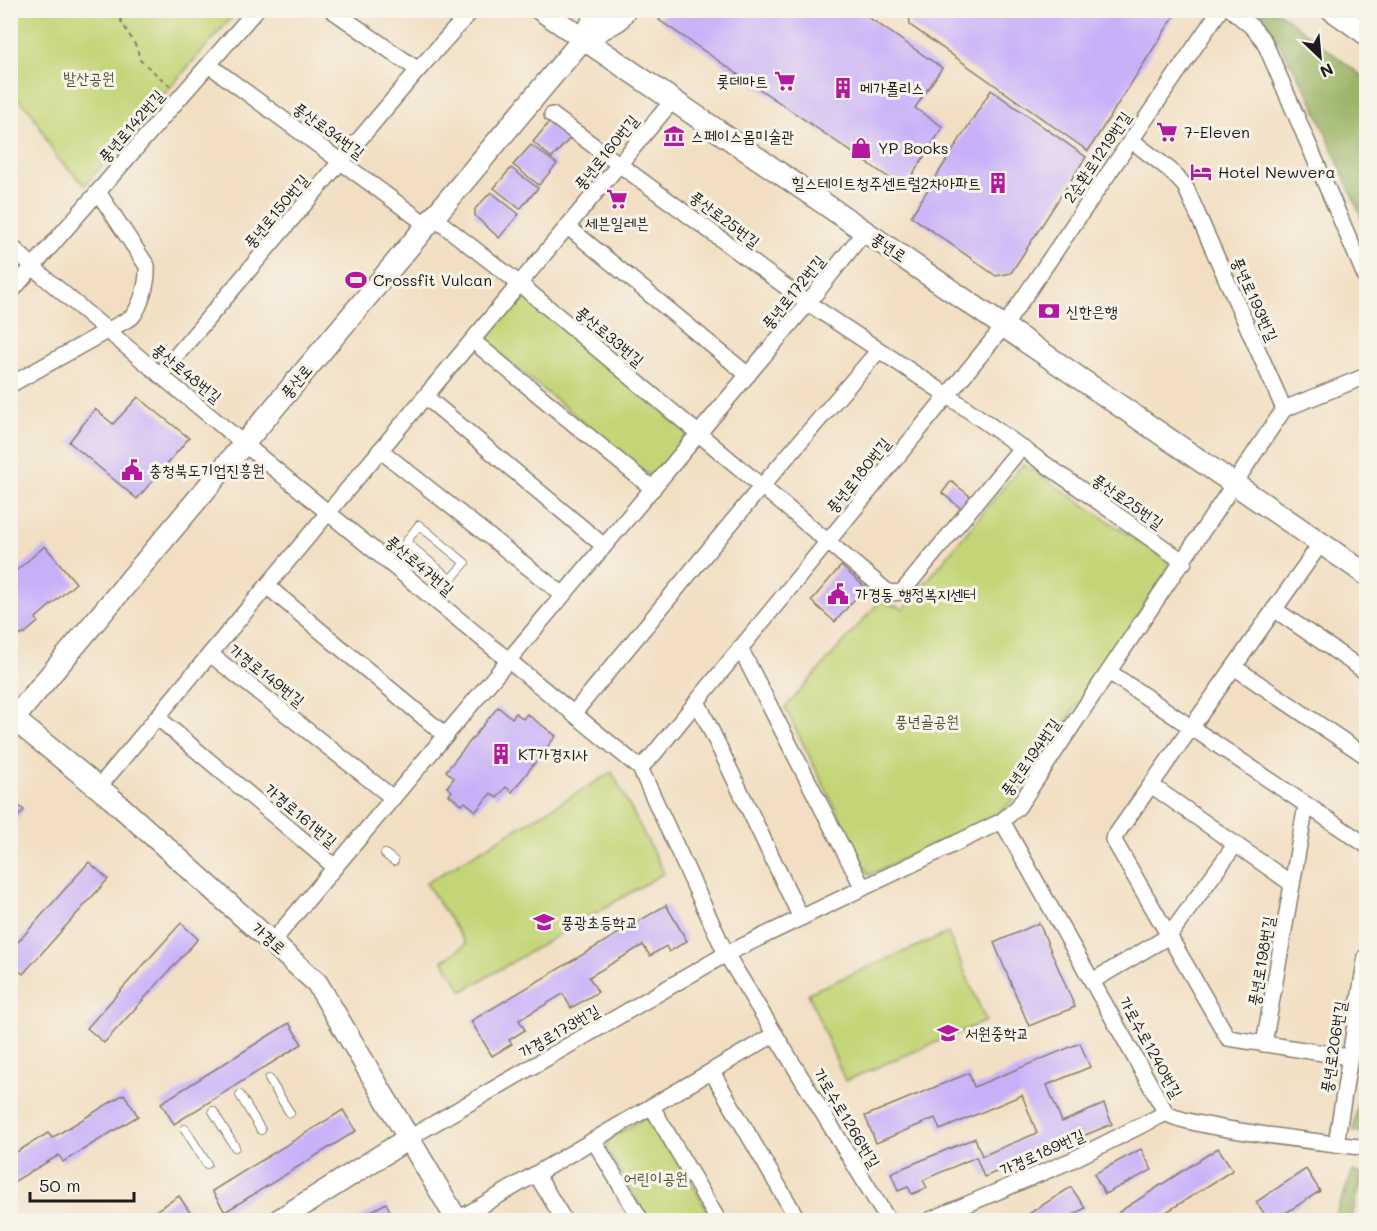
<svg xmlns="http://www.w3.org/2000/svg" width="1377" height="1231" font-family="Mali,'Poor Story',sans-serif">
<rect width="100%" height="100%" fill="#f7f3e8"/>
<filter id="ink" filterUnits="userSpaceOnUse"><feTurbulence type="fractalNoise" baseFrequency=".0167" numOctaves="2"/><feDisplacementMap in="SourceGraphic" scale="12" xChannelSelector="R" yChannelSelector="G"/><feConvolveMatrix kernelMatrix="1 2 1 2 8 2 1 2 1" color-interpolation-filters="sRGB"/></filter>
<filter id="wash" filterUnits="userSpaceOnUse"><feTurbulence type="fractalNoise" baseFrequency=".008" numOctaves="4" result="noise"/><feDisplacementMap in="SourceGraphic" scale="24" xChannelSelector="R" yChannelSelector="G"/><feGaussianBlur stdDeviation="1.35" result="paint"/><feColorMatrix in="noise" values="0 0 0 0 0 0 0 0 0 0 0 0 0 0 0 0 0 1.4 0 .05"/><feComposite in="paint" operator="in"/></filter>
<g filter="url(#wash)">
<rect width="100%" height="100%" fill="#f2dfc3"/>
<g fill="#c4d577" stroke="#70784a" stroke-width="1.5">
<polygon points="10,11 11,10 237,11 85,185 56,157 31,111 11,94"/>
<polygon points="521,293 688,434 652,478 482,340"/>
<polygon points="1023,464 1172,564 1013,800 998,814 869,875 785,708 880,601 904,609"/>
<polygon points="612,772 664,873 463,991 443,961 466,944 426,883"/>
<polygon points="948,933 986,1021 845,1081 808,993"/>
<polygon points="647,1116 655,1118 713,1220 648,1220 606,1148 608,1140"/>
</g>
<g fill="#9bb668" stroke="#5c6942" stroke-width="1.5">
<polygon points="1267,11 1277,11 1366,79 1366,228 1309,94 1261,13"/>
<polygon points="1366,1055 1366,1133 1353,1131"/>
<polygon points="1353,1171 1363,1174 1351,1220 1333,1220"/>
</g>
<g id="blocks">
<g fill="#c8b0f9">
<polygon points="666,10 858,10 942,68 915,108 943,127 904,188 659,20"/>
<polygon points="909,10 1178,10 1088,151 910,25"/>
<polygon points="991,90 1086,157 1011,273 996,276 911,216"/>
<polygon points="551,120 572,136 552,158 533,142"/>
<polygon points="531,145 557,164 539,185 513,165"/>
<polygon points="511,168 538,188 520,209 494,188"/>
<polygon points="491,192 519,214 499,238 475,216 475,209"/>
<polygon points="138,397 189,438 137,499 69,442 95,409 113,424"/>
<polygon points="951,481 971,497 962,509 942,493"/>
<polygon points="45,546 76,583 36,618 38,622 24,634 10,638 10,576"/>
<polygon points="841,566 865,587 835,622 811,601"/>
<polygon points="498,707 512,718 516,713 523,719 527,714 556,736 512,792 506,787 497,798 491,793 476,811 465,802 462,805 449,795 452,791 447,787 454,778 446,771"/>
<polygon points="10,798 24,810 10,825"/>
<polygon points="89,862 108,879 23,974 10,963 10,951"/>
<polygon points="666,905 687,941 669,952 666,946 650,956 643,945 589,977 598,992 571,1008 563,994 519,1020 525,1030 509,1040 512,1044 492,1056 471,1021"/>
<polygon points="181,923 198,939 104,1043 87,1028"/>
<polygon points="1039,923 1075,1007 1029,1026 994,943"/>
<polygon points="289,1023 302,1044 174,1124 161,1103"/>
<polygon points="1080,1043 1090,1067 1047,1085 1062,1122 1104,1104 1112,1124 984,1177 976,1157 923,1180 927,1188 912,1194 908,1187 898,1191 891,1173 975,1138 982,1156 1037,1133 1022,1095 940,1130 935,1118 876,1143 865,1116 969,1073 974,1087"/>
<polygon points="124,1094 138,1116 63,1162 59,1155 10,1184 10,1156 48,1133 52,1138"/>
<polygon points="343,1110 356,1131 225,1212 212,1191"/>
<polygon points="1218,1148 1233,1170 1154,1220 1124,1220 1119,1212"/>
<polygon points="1141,1149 1152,1170 1105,1194 1094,1174"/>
<polygon points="1306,1169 1320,1191 1275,1220 1269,1220 1256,1202"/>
<polygon points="1071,1187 1085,1208 1065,1220 1019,1220"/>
<polygon points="179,1196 193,1217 186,1220 141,1220"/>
<polygon points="386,1203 395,1220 356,1220"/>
</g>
</g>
</g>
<g filter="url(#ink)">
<use href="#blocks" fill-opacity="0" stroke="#877e70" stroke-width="1.5"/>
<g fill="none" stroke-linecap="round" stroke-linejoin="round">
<polyline stroke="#c7b8a2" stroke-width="21" stroke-dasharray="21 10" stroke-linecap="butt" points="1357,10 1366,17"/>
<defs>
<g id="lane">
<polyline points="433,599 465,563 419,525 406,542 450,579"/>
<polyline points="385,854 394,861"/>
<polyline points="269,1079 290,1113"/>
<polyline points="240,1095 261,1130"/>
<polyline points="213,1111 235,1147"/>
<polyline points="185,1129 207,1164"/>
</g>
<g id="street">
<polyline points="332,10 418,70"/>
<polyline points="1232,10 1253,28 1264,41 1366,278"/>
<polyline points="209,65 427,225"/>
<polyline points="552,115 808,303 947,395 1184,562"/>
<polyline points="1131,140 1170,170 1185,186 1284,409"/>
<polyline points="433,217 521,285 889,593 902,592 1021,448"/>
<polyline points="568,227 748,375"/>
<polyline points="10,245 43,276 160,375 640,768 726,954 888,1220"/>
<polyline points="10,293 256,10"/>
<polyline points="473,341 653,489"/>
<polyline points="160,375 418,70 472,10"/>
<path d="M10 385 132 317C142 304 148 282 147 266L98 192"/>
<polyline points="426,397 604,546"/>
<polyline points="1284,409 1366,376"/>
<polyline points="380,450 562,594"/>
<polyline points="1321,543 1113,839 1228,1038 1348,1057"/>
<polyline points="267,586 446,736"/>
<polyline points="1274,609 1366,672"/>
<polyline points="740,648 863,888"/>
<polyline points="210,654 393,798"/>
<polyline points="1234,667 1366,756"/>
<polyline points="1109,672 1366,845"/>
<polyline points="697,701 801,918"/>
<polyline points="573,714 761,487 879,350"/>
<polyline points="157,717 335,867"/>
<polyline points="640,768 653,755 1005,325 1220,10"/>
<polyline points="1151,785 1292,884"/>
<polyline points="98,788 673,100"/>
<path d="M1002 821 1166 1113C1186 1128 1332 1143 1366 1148"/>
<polyline points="273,941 808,303 865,231"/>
<polyline points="1094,980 1169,936 1235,845"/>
<polyline points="1264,1044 1306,805"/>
<polyline points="712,1072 798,1220"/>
<polyline points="652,1107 718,1220"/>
<polyline points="409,1138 726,954 1002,821 1018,807 1284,409"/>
<polyline points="594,1141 641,1220"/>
<polyline points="1336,1144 1366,956"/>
<polyline points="536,1174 564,1220"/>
<polyline points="457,1220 775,1034"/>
<polyline points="930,1220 1070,1161 1166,1113"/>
</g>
<g id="secondary">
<polyline points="541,10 1366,574"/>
<polyline points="1332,10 1366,34"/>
<polyline points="584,39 618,20 625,10"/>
<polyline points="10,716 111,798 317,983 457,1220"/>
<polyline points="10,723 583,39 599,10"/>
<polyline points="279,1220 409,1138"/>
</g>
</defs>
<use href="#lane" stroke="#877e70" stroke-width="10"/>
<use href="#street" stroke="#877e70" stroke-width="18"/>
<use href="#secondary" stroke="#877e70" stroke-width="24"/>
<polyline stroke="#877e70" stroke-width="2" stroke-dasharray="4.5 4.5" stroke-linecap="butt" points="121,10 121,21 137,48 140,60 170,86"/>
<use href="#lane" stroke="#fff" stroke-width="8"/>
<use href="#street" stroke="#fff" stroke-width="15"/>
<use href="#secondary" stroke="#fff" stroke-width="21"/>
</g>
</g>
<defs>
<symbol id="supermarket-bare" viewBox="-9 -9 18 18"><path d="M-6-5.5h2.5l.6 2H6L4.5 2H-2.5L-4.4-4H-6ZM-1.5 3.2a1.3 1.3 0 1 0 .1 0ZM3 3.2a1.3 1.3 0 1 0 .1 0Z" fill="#b5179e" stroke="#f7f3e8" stroke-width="2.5" paint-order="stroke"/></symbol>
<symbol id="building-bare" viewBox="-9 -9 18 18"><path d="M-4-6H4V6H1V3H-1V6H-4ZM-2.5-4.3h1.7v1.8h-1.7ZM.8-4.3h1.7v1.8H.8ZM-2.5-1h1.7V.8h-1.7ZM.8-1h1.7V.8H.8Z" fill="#b5179e" stroke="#f7f3e8" stroke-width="2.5" paint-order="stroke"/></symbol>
<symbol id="museum-bare" viewBox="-9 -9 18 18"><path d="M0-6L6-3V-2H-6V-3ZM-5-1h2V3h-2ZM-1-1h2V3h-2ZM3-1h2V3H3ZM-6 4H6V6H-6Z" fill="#b5179e" stroke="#f7f3e8" stroke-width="2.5" paint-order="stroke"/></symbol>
<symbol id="shop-bare" viewBox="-9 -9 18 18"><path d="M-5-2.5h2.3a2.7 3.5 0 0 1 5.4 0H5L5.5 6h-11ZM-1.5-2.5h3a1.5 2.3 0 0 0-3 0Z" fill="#b5179e" stroke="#f7f3e8" stroke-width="2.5" paint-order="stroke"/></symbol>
<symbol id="hotel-bare" viewBox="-9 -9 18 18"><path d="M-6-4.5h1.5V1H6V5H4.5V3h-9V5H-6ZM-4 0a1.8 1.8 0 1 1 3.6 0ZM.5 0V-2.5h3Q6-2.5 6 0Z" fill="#b5179e" stroke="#f7f3e8" stroke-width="2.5" paint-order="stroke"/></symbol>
<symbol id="stadium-bare" viewBox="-9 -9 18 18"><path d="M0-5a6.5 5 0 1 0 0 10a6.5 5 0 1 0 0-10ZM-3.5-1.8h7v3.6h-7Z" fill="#b5179e" stroke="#f7f3e8" stroke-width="2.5" paint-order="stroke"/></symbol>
<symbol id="bank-bare" viewBox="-9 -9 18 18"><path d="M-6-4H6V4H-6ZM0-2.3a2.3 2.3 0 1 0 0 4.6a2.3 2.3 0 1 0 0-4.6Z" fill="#b5179e" stroke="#f7f3e8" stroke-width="2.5" paint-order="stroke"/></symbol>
<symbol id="civic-bare" viewBox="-9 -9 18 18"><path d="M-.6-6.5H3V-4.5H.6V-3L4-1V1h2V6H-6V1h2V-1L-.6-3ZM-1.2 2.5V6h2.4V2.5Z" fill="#b5179e" stroke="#f7f3e8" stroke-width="2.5" paint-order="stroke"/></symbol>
<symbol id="school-bare" viewBox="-9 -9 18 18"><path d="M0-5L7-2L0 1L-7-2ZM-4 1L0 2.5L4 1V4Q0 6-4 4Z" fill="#b5179e" stroke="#f7f3e8" stroke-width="2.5" paint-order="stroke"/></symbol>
</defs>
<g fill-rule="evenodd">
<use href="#supermarket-bare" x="770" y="66" width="30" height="30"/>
<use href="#building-bare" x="828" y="73" width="30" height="30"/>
<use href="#supermarket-bare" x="1152" y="117" width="30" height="30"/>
<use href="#museum-bare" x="659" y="121" width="30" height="30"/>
<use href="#shop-bare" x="846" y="133" width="30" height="30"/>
<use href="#hotel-bare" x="1186" y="157" width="30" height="30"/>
<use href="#building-bare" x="983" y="168" width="30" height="30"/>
<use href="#supermarket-bare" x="602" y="184" width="30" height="30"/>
<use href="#stadium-bare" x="341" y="265" width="30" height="30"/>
<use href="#bank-bare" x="1034" y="296" width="30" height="30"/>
<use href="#civic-bare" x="117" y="455" width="30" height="30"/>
<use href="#civic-bare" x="823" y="579" width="30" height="30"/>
<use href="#building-bare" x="486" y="739" width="30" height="30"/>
<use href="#school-bare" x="529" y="907" width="30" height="30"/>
<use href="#school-bare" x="933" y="1018" width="30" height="30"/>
</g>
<g text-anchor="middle" stroke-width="6" stroke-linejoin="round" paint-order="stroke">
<g font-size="16" fill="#4e5437" stroke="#f7f3e8">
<text x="89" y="84">발산공원</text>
<text x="927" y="727">풍년골공원</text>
<text x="656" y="1184">어린이공원</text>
</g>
<g font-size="16" fill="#1c1c1c" stroke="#f7f3e8" text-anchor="start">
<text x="768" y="87" text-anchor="end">롯데마트</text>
<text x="860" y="94">메가폴리스</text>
<text x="1184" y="138">7-Eleven</text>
<text x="691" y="142">스페이스몸미술관</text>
<text x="878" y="154">YP Books</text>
<text x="1218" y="178">Hotel Newvera</text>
<text x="981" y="189" text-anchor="end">힐스테이트청주센트럴2차아파트</text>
<text x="617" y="229" text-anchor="middle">세븐일레븐</text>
<text x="373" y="286">Crossfit Vulcan</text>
<text x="1066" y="317">신한은행</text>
<text x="149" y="476">충청북도기업진흥원</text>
<text x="855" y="600">가경동 행정복지센터</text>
<text x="518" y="760">KT가경지사</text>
<text x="561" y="928">풍광초등학교</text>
<text x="965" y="1039">서원중학교</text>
</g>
<g font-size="16" fill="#1c1c1c" stroke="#f7f3e8">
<text transform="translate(131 126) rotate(-49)" y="6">풍년로142번길</text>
<text transform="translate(329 130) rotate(36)" y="6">풍산로34번길</text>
<text transform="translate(606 152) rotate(-51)" y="6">풍년로160번길</text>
<text transform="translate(1097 157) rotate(-56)" y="6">2순환로1219번길</text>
<text transform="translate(276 211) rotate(-50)" y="6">풍년로150번길</text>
<text transform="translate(725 219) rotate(37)" y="6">풍산로25번길</text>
<text transform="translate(889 247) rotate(34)" y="6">풍년로</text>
<text transform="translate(793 292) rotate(-51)" y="6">풍년로172번길</text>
<text transform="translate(1255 299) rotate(66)" y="6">풍년로193번길</text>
<text transform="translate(610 336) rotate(40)" y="6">풍산로33번길</text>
<text transform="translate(187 373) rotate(39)" y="6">풍산로48번길</text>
<text transform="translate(296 381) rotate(-50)" y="6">풍산로</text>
<text transform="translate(858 475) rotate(-51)" y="6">풍년로180번길</text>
<text transform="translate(1128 501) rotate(35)" y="6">풍산로25번길</text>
<text transform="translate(420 565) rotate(40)" y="6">풍산로47번길</text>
<text transform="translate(267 675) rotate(38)" y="6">가경로149번길</text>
<text transform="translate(1030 757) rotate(-55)" y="6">풍년로194번길</text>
<text transform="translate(301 815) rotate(40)" y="6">가경로161번길</text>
<text transform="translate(269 938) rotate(41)" y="6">가경로</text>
<text transform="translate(1261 961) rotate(-80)" y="6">풍년로198번길</text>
<text transform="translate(559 1031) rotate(-30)" y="6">가경로173번길</text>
<text transform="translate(1151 1047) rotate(61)" y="6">가로수로1240번길</text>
<text transform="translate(1333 1047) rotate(-81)" y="6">풍년로206번길</text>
<text transform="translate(847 1118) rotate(59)" y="6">가로수로1266번길</text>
<text transform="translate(1042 1152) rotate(-24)" y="6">가경로189번길</text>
</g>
</g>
<rect width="1377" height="1231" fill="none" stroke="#f7f3e8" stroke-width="36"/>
<g transform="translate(1320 57) rotate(154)" stroke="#f7f3e8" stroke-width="4.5" paint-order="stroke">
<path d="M0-4.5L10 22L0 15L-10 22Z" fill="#1c1c1c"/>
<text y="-9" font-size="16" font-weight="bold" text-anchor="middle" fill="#1c1c1c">N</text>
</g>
<path d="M30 1192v9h104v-9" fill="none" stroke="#1c1c1c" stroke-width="3"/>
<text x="39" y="1192" font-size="18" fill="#1c1c1c" stroke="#f7f3e8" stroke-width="4.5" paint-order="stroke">50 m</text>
</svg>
